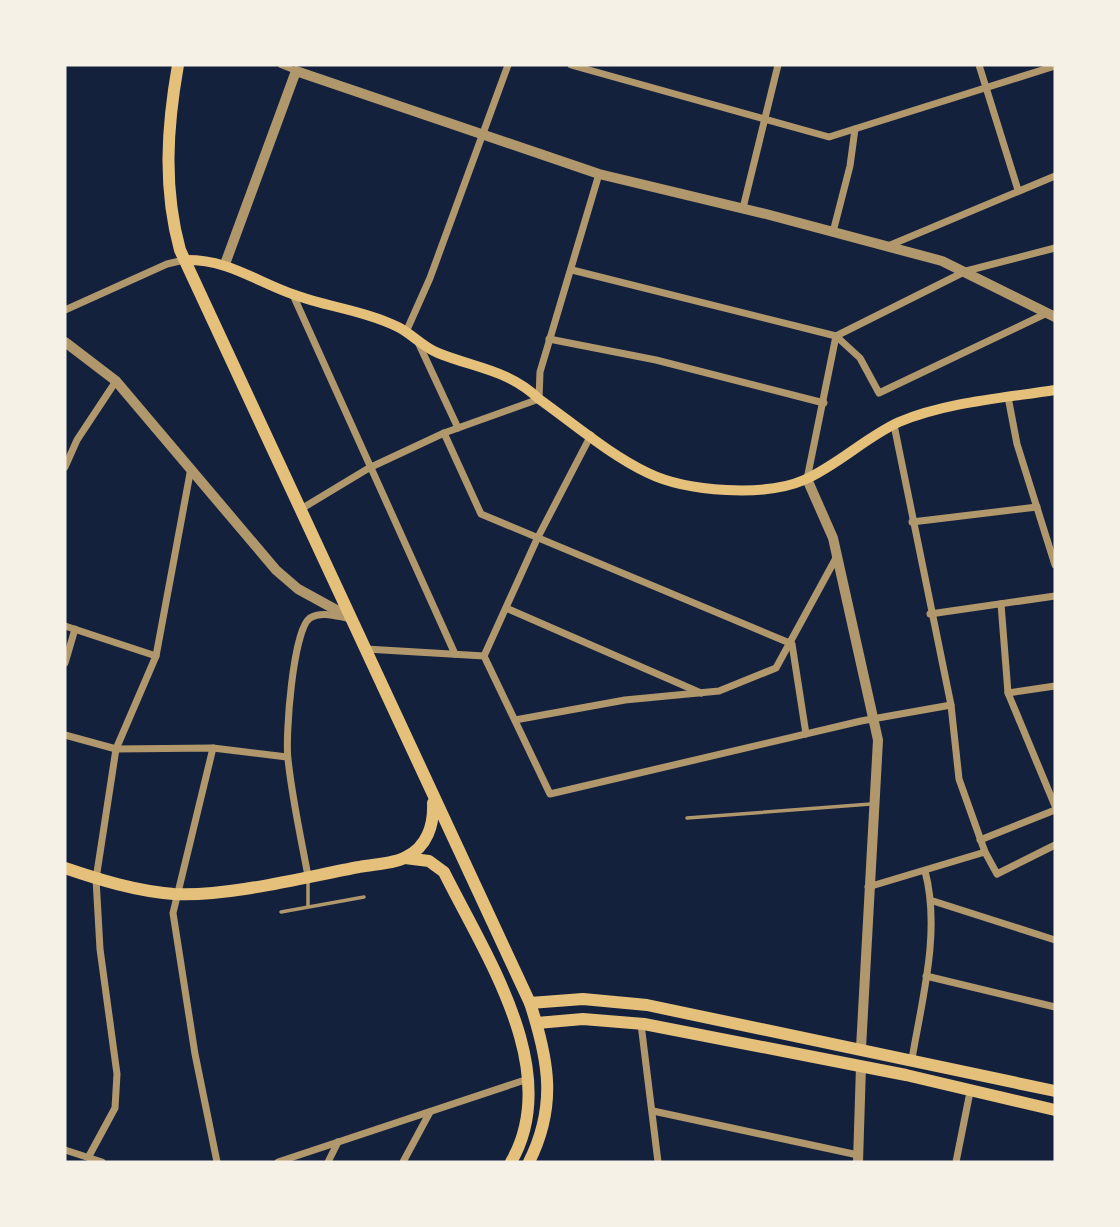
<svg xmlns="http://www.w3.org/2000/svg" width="1120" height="1227" font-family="Quicksand,sans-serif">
<rect width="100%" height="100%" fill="#14213d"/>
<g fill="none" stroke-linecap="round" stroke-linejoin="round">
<g stroke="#b1986c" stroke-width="3.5">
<polyline points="687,818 871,804"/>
<polyline points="308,906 308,881"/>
<polyline points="281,912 364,897"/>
</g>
<polyline stroke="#b1986c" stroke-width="6" points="281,65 296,71"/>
<g stroke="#b1986c" stroke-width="7">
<polyline points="571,65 829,137 1055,66"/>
<polyline points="979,65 1018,190"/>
<polyline points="743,208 778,65"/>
<polyline points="833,232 850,166 855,129"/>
<polyline points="888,246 1055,176"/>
<polyline points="572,270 836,336 860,358 879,393 1047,313"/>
<polyline points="293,295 455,654"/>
<polyline points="65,310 167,264 184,260"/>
<polyline points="406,332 430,278 508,65"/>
<polyline points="549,339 656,360 824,403"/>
<polyline points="417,340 458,428"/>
<polyline points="1008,397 1017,444 1055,565"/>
<polyline points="894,425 951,705 959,779 985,852 997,874 1055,845"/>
<polyline points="444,433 481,514 792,644 806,734"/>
<polyline points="65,467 77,440 116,381"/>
<polyline points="807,479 836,336 966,271 1055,248"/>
<polyline points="301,509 369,468 444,433 539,399 540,372 599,174"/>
<polyline points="912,522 1037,507"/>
<polyline points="1001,604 1008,693 1055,806"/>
<polyline points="506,608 701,693"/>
<polyline points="930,614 1055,596"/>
<polyline points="65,626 156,656"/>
<polyline points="366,649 484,656 550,794 861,721 951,705"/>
<polyline points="484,656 537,539 591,435"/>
<polyline points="65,663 75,629"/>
<polyline points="1008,693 1055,686"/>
<polyline points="515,720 625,700 719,691 776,668 836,558"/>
<polyline points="65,735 116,749 213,748 287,757"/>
<polyline points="213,748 173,913 195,1054 217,1162"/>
<polyline points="980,840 1055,810"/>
<path d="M308 876C301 838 292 798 288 759 285 737 293 629 310 618 321 611 336 616 347 618"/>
<polyline points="868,887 985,852"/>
<polyline points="933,901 1055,940"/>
<polyline points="926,976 1055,1007"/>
<polyline points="641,1024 658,1162"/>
<path d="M912 1059C922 999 941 931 925 871"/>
<polyline points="653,1111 858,1155"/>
<polyline points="65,1150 102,1162"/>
<polyline points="89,1156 115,1108 117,1074 100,949 96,879 116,749 156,656 191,468"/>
<polyline points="278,1162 528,1079"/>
<polyline points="328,1162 338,1142"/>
<polyline points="403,1162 430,1112"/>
<polyline points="956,1162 970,1092"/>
</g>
<g stroke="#b1986c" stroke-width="10">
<polyline points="225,264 296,71 599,174 766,214 942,261 1055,317"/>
<polyline points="65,342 116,381 276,570 298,589 351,618"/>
<polyline points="807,479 833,538 878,740 861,1048"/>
<polyline points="858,1162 861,1066"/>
</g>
<path stroke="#e5c07b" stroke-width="10" d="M184 260C229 259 254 281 295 295 328 307 366 311 398 327 412 334 423 347 438 353 475 368 509 370 539 399 574 424 610 455 648 473 687 492 765 497 804 480 838 465 866 437 899 422 947 402 1004 398 1055 390"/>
<g stroke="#e5c07b" stroke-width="12">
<path d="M178 65C167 127 163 188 180 250L530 1003C549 1061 557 1106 529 1162"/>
<path d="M405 858 429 861 444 872C485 955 564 1071 511 1162"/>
<path d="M65 868C100 880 136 891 174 894 228 897 305 877 359 867 373 864 394 864 406 857 427 847 434 825 433 803"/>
<polyline points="530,1003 583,999 647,1005 1055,1091"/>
<polyline points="537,1023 583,1019 644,1024 906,1075 1055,1110"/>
</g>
</g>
<rect width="1120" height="1227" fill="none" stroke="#f6f1e7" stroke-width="133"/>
</svg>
